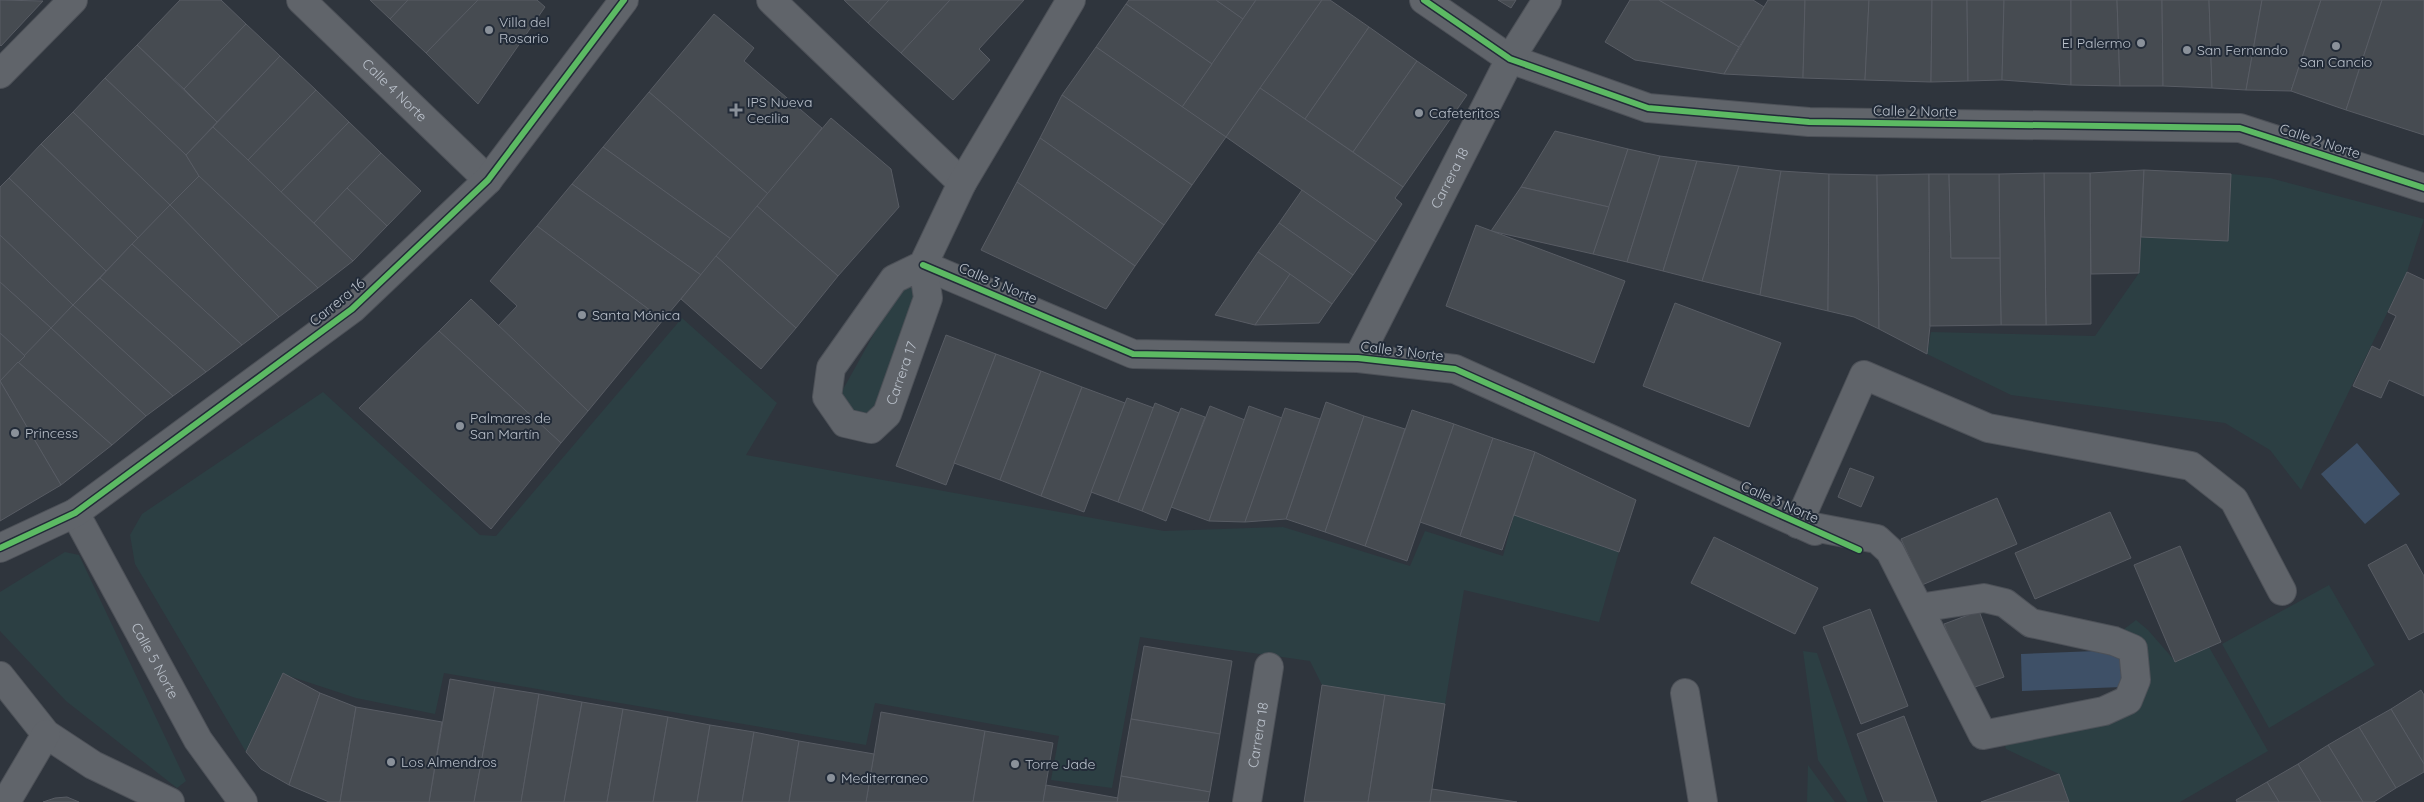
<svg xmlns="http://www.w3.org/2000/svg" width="2424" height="802" font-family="Quicksand,sans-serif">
<rect width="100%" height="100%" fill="#2f353d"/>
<g fill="#2c3f43">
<polygon points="2231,174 2270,178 2424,219 2407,272 2301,490 2270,450 2225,423 2011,395 1927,354 1931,332 2095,336 2139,273 2141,237 2228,241"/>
<polygon points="912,284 918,298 874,408 859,417 844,410 841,393 900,287"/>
<polygon points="682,318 777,403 746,455 1164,531 1283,527 1410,566 1425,531 1503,556 1514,515 1619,552 1599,622 1464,590 1445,704 1322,685 1310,661 1140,637 1112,788 1051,780 1059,736 875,703 866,745 444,673 435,714 356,698 283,674 246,752 135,564 130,535 142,514 323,392 480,535 496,536"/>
<polygon points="65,552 79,555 186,781 177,788 66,701 0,631 0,592"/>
<polygon points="2329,585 2375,665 2269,728 2222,644"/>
<polygon points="2136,620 2148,630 2175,661 2209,647 2268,751 2180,802 2069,802 2059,774 2006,749 2003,739 2130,710 2119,633"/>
<polygon points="1803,651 1817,653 1868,802 1847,802 1818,760"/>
<polygon points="1808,765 1835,802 1807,802"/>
</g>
<g fill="#3e5067">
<polygon points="2357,443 2400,494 2365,524 2321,474"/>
<polygon points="2121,650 2122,687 2022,691 2021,654"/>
</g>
<g fill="#464b51" stroke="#585c64">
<polygon points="0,0 43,1 1,46 0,45"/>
<polygon points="180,0 221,0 246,24 184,89 137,45"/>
<polygon points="370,0 408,0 390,19"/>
<polygon points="408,0 478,0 426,53 390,19"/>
<polygon points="478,0 537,0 545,7 478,104 426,53"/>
<polygon points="844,0 889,0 868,23"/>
<polygon points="889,0 950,0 901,53 868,23"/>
<polygon points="950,0 1024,0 979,49 990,60 953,100 901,53"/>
<polygon points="1129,0 1216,0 1243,19 1212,64 1126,4"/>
<polygon points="1216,0 1256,0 1243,19"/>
<polygon points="1256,0 1322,0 1226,137 1182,107"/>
<polygon points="1322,0 1330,0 1369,27 1305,119 1260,88"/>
<polygon points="1498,0 1516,0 1511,8"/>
<polygon points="1630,0 1659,0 1739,47 1724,74 1635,60 1605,42"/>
<polygon points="1659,0 1753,0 1764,7 1739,47"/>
<polygon points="1768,0 1805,0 1803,78 1724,74"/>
<polygon points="1805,0 1869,0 1865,80 1803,78"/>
<polygon points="1869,0 1932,0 1931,82 1865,80"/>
<polygon points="1932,0 1967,0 1968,81 1931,82"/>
<polygon points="1967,0 2004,0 2002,80 1968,81"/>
<polygon points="2004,0 2071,0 2071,85 2002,80"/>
<polygon points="2071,0 2117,0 2120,86 2071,85"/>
<polygon points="2117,0 2162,0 2163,86 2120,86"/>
<polygon points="2162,0 2209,0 2212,88 2163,86"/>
<polygon points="2209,0 2262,0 2246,90 2212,88"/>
<polygon points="2262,0 2321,0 2291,91 2246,90"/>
<polygon points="2321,0 2382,0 2346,110 2291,91"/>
<polygon points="2382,0 2424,0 2424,135 2346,110"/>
<polygon points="1126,4 1212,64 1182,107 1096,47"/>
<polygon points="714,14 754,48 744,61 822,128 768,194 649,92"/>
<polygon points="246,24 280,56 217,122 184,89"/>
<polygon points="1369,27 1417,61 1353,152 1305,119"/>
<polygon points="137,45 217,122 186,155 105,78"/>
<polygon points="1096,47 1226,137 1192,185 1062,95"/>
<polygon points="280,56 316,90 248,160 213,127"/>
<polygon points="1417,61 1467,95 1403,187 1353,152"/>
<polygon points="105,78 186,155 199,176 170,205 73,112"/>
<polygon points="1260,88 1403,187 1395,198 1402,204 1376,242 1226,137"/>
<polygon points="316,90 349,122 281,192 248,160"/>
<polygon points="649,92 768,194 731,239 603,147"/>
<polygon points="1062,95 1192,185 1164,225 1040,138"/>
<polygon points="73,112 170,205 138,238 41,144"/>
<polygon points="831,118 891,169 899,207 838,276 757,206"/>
<polygon points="349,122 381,153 314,223 281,192"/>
<polygon points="213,127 248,160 353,261 318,288 199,176 186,155"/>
<polygon points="1555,131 1628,149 1609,207 1521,187"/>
<polygon points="1040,138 1164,225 1135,266 1017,182"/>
<polygon points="41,144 138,238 106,271 9,178"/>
<polygon points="603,147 731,239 701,275 572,184"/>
<polygon points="1628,149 1660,156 1627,262 1593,254"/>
<polygon points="381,153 421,191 387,226 347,188"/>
<polygon points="1660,156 1697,161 1663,271 1627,262"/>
<polygon points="1697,161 1739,166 1702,281 1663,271"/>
<polygon points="1739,166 1781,171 1760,295 1702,281"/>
<polygon points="2144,170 2139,273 2091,274 2090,173"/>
<polygon points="2144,170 2231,174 2228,241 2141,237"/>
<polygon points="1781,171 1829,174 1828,311 1760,295"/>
<polygon points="2044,173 2090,173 2091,324 2046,325"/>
<polygon points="2044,173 2046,325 2001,325 1999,174"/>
<polygon points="1829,174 1877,175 1879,329 1854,317 1828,311"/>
<polygon points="1929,174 1930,326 1927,354 1879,329 1877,175"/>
<polygon points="1929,174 1949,174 1951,258 2000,258 2001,325 1930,326"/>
<polygon points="1949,174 1999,174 2000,258 1951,258"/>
<polygon points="199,176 318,288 279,317 170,205"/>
<polygon points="9,178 106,271 73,305 0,235 0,187"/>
<polygon points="1017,182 1135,266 1106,309 981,250"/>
<polygon points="572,184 701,275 663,320 537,226"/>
<polygon points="1521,187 1609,207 1593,254 1491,231"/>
<polygon points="347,188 387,226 353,261 314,223"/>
<polygon points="1302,190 1376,242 1353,275 1279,223"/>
<polygon points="170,205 279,317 242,345 132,244"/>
<polygon points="757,206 838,276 796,328 716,256"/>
<polygon points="1279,223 1353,275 1332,304 1258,252"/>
<polygon points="1476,225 1625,281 1594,363 1446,306"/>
<polygon points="537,226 663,320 588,411 498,326 517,306 490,281"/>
<polygon points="0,235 73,305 51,328 0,282"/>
<polygon points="132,244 242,345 206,372 100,278"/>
<polygon points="1258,252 1290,274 1255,325 1215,315"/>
<polygon points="716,256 796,328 761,369 681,299"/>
<polygon points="2407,272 2424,280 2424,396 2389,380 2381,398 2353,386 2372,346 2380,350 2396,316 2388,312"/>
<polygon points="1290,274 1332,304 1319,323 1255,325"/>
<polygon points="100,278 206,372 173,396 73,305"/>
<polygon points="0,282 51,328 25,356 0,333"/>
<polygon points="471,299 588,411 561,443 439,331"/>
<polygon points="1675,303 1781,343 1749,427 1643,386"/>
<polygon points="73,305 173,396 146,416 51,328"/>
<polygon points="51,328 146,416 112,445 18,362"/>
<polygon points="439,331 561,443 491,529 359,408"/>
<polygon points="0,333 25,356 0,381"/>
<polygon points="946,335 996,354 946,485 896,466"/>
<polygon points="996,354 1041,371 1000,480 954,463"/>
<polygon points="18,362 112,445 61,485 0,381"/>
<polygon points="1041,371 1082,387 1041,496 1000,480"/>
<polygon points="0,381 61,485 0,521"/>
<polygon points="1082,387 1125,403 1084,512 1041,496"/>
<polygon points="1127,398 1154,408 1118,502 1091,492"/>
<polygon points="1326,402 1364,416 1325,532 1286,519"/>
<polygon points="1155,403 1179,413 1142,511 1118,502"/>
<polygon points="1210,406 1245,420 1209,521 1171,507"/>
<polygon points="1249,406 1282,418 1245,522 1209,521"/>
<polygon points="1181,408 1205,417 1166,521 1142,511"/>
<polygon points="1285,408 1320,419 1286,519 1245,522"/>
<polygon points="1412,410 1454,424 1407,561 1365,546"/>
<polygon points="1364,416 1405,429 1365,546 1325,532"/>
<polygon points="1454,424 1493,438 1460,536 1420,522"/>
<polygon points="1493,438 1535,452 1502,550 1460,536"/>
<polygon points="1535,452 1636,500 1619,552 1514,515"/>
<polygon points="1850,468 1874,477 1861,507 1838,497"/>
<polygon points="1997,498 2017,544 1922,585 1901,539"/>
<polygon points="2110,512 2131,558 2035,599 2015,553"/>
<polygon points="1714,537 1818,588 1795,634 1691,583"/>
<polygon points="2406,544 2424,576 2424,632 2409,640 2368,565"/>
<polygon points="2180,546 2221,642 2175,662 2134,565"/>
<polygon points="1870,609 1908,706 1861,724 1823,627"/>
<polygon points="1979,611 2004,677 1969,689 1944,624"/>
<polygon points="1144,646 1232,661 1220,734 1131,719"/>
<polygon points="283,673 320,693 289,785 261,769 246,752"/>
<polygon points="450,679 495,687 474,802 429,802"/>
<polygon points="1322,685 1385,695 1368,802 1304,802"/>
<polygon points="495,687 539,694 521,802 474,802"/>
<polygon points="2421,690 2424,695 2424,764 2391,709"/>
<polygon points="320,693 356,707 340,802 329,802 289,785"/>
<polygon points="539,694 582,702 564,802 521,802"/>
<polygon points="1385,695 1445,704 1430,802 1368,802"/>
<polygon points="582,702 623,709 607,802 564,802"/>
<polygon points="356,707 442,722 429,802 340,802"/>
<polygon points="623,709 668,717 653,802 607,802"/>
<polygon points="2391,709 2424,764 2424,772 2396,788 2359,727"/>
<polygon points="881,712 985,731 973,802 866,802"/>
<polygon points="1904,716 1937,802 1884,802 1857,734"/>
<polygon points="668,717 710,725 697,802 653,802"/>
<polygon points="1131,719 1220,734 1210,792 1121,776"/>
<polygon points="710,725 754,732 742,802 697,802"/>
<polygon points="2359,727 2396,788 2374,802 2363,802 2328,745"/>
<polygon points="985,731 1053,743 1043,802 973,802"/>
<polygon points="754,732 799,741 789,802 742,802"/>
<polygon points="799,741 874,754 866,802 789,802"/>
<polygon points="2328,745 2363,802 2321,802 2298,764"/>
<polygon points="2298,764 2321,802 2279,802 2267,782"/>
<polygon points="2059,774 2069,802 1981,802"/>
<polygon points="1121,776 1210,792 1208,802 1117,802"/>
<polygon points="2267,782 2279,802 2237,802 2236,800"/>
<polygon points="1046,785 1118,798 1117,802 1043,802"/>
<polygon points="1432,789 1517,802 1430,802"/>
<polygon points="67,797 79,802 43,802 55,798"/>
</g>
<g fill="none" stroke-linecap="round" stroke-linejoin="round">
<defs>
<g id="minor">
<path id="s1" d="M301 0 488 180"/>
<polyline points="771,0 962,183"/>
<polyline points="1424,0 1510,59 1648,108 1809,122 2240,128 2424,188"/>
<polyline points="0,74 73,0"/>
<polyline points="923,265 1133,354 1358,358 1455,369 1815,531"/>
<path id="s2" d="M923 265 894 279 831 368 827 397 845 423 871 429 887 414 928 298 923 265 962 183 1071 0"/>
<path id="s3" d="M1358 358 1510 59 1547 0"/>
<path id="s4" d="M75 513 198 740 243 802"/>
<polyline points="0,548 75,513 352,309 488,180 624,0"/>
<polyline points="1919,608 1984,598 2005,603 2031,623 2114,641 2133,649 2136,680 2128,700 2104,711 1983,735 1890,551 1877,539 1798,524 1864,375 1988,428 2191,466 2234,500 2282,591"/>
<polyline points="0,676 46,734 93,765 170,802"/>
<polyline points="1685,693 1703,802"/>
<polyline points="6,802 46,734"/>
<path id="s5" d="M1247 802 1269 667"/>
</g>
</defs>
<use href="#minor" stroke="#4d5158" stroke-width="30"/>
<use href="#minor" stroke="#60646a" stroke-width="28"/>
<defs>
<g id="cycleway">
<polyline points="1424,0 1510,59 1648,108 1809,122 2240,128 2424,188"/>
<polyline points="923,265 1133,354 1358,358 1455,369 1859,550"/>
<polyline points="0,548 75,513 352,309 488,180 624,0"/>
</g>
</defs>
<use href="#cycleway" stroke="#222b38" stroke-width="9"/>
<use href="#cycleway" stroke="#5cba63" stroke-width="6"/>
</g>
<g fill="#8a919a" stroke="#222b38" stroke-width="2">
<circle cx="489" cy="30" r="5"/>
<circle cx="2141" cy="43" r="5"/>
<circle cx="2336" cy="46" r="5"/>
<circle cx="2187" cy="50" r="5"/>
<path d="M733.5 102.5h5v5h5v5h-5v5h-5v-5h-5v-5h5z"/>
<circle cx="1419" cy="113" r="5"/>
<circle cx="582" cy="315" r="5"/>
<circle cx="460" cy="426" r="5"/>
<circle cx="15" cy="433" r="5"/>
<circle cx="391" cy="762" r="5"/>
<circle cx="1015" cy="764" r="5"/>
<circle cx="831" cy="778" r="5"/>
</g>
<g text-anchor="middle" stroke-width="4" stroke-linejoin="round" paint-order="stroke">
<g font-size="14" fill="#bbc2cc" stroke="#222b38" text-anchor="start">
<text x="499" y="27">Villa del<tspan x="499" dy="16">Rosario</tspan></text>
<text x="2131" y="48" text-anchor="end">El Palermo</text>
<text x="2197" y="55">San Fernando</text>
<text x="2336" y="67" text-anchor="middle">San Cancio</text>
<text x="747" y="107">IPS Nueva<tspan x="747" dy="16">Cecilia</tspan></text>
<text x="1429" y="118">Cafeteritos</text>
<text x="592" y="320">Santa Mónica</text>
<text x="470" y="423">Palmares de<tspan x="470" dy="16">San Martín</tspan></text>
<text x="25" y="438">Princess</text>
<text x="401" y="767">Los Almendros</text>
<text x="1025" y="769">Torre Jade</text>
<text x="841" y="783">Mediterraneo</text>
</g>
<g font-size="14" fill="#bbc2cc" stroke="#222b38">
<text dy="5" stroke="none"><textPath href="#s1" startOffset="130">Calle 4 Norte</textPath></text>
<text transform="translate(1915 111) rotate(1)" y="5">Calle 2 Norte</text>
<text transform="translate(2320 141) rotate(18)" y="5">Calle 2 Norte</text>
<text dy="5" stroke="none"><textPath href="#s3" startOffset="202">Carrera 18</textPath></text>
<text transform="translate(998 283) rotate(23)" y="5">Calle 3 Norte</text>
<text transform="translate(337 302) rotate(-39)" y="5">Carrera 16</text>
<text transform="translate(1402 351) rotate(7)" y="5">Calle 3 Norte</text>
<text dy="5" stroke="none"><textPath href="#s2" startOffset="294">Carrera 17</textPath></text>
<text transform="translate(1780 502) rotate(24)" y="5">Calle 3 Norte</text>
<text dy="5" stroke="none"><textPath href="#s4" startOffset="168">Calle 5 Norte</textPath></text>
<text dy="5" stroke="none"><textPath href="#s5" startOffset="68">Carrera 18</textPath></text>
</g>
</g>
</svg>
